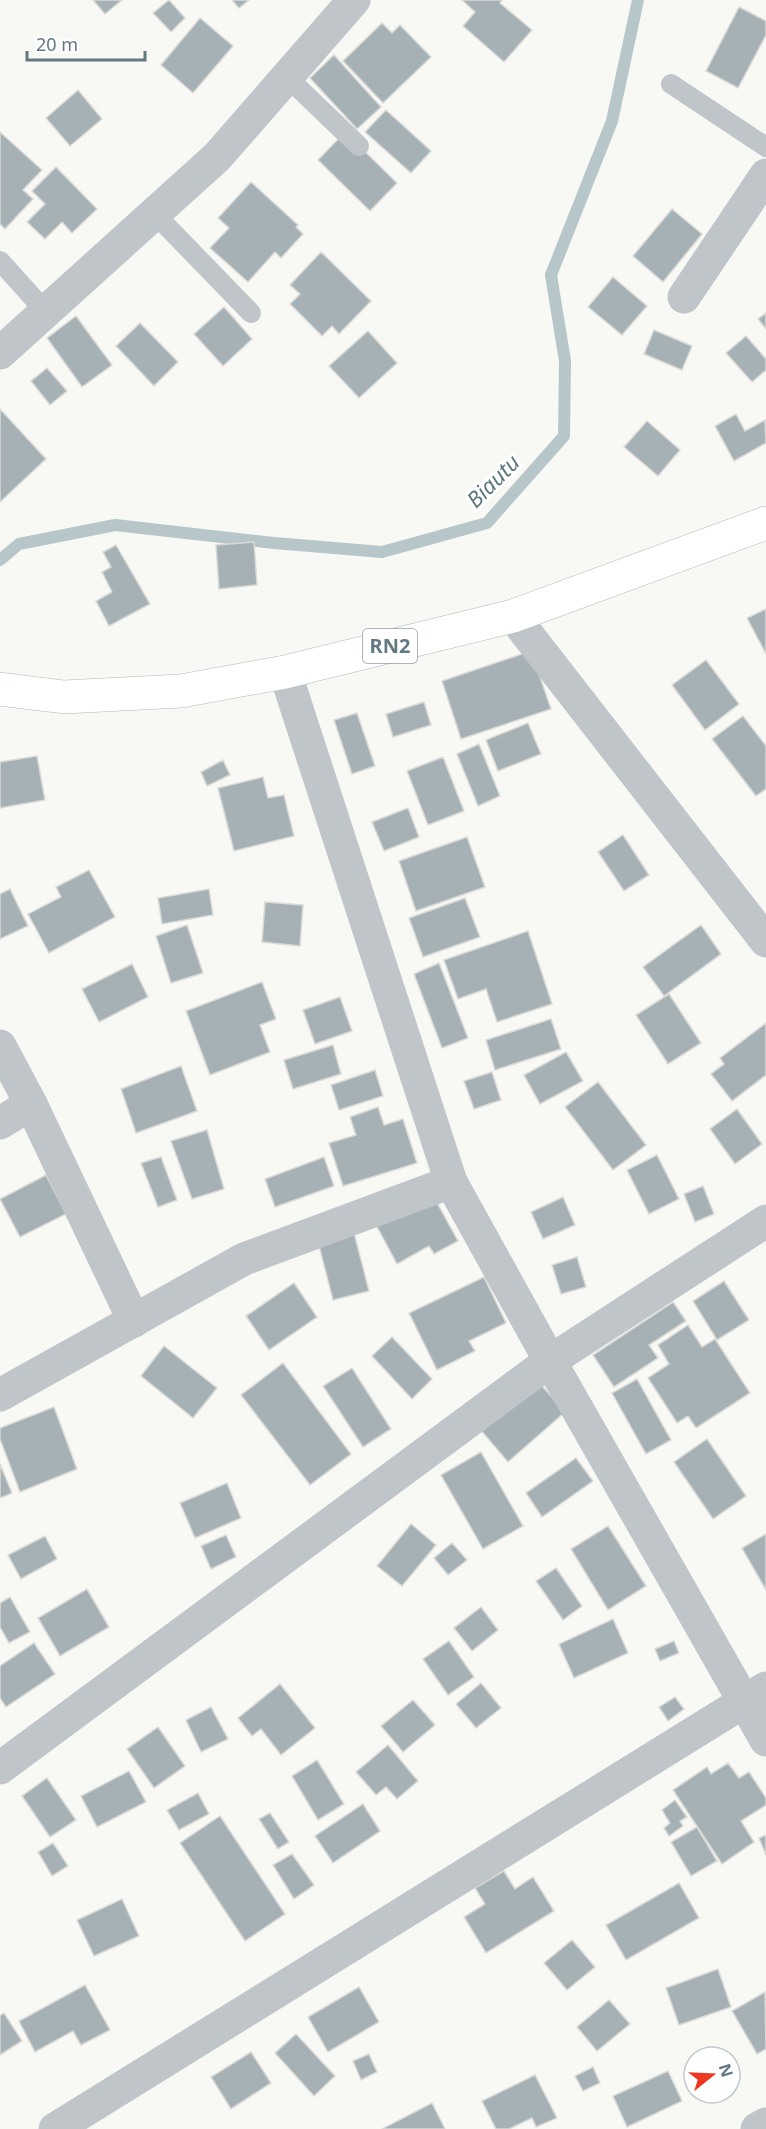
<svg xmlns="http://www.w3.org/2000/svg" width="766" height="2129" font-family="'Noto Sans',sans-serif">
<rect width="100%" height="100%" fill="#f8f8f5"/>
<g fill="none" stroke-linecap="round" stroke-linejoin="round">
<polyline stroke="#b6c6c9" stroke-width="12" points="0,560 19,544 115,525 274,543 382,552 487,523 564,436 565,361 551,275 612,121 638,0"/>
</g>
<g fill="#a5b1b5" stroke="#dadad7" stroke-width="1.5">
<polygon points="93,0 122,0 105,14"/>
<polygon points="169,0 185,18 171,32 153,13"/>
<polygon points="232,0 249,0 239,8"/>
<polygon points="462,0 502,0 500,3 532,30 504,62 463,26 475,12"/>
<polygon points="739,7 766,21 766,35 738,88 706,71"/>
<polygon points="200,18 233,46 193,93 161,65"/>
<polygon points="382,23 392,33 400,25 431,57 383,103 343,61"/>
<polygon points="334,55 381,107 357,129 310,78"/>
<polygon points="78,90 102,119 70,146 46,118"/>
<polygon points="386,110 431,151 411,173 365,132"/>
<polygon points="0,132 42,170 23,190 33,199 5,229 0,224"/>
<polygon points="345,132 397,183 370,211 318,160"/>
<polygon points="56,167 97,209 72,233 62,222 45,239 27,222 45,204 32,191"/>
<polygon points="251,182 298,225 296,227 303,234 281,258 275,252 248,282 210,248 229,228 218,218"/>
<polygon points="672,209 702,234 663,282 633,256"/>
<polygon points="321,252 371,301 339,334 332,326 322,336 290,304 300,294 290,285"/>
<polygon points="613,277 647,306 622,335 588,307"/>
<polygon points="224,307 252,339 223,366 194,334"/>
<polygon points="766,313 766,329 758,319"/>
<polygon points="76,316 112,365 82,387 47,338"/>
<polygon points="140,323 178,362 154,386 116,346"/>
<polygon points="654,330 692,346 682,370 644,354"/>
<polygon points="368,331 397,363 359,398 329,366"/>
<polygon points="746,336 766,359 766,370 752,382 726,353"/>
<polygon points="47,368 67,391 50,405 31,381"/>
<polygon points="0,409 46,459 0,502"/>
<polygon points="736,414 745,431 765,420 766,443 734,461 715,426"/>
<polygon points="647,421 680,450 658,476 624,447"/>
<polygon points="254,542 257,585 219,589 216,545"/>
<polygon points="116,545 150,604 109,626 96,601 112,592 102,572 111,567 103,552"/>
<polygon points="766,609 766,654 747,618"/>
<polygon points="531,651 551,709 461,739 442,681"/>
<polygon points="706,660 739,704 705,730 672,685"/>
<polygon points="424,702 431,725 393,737 386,714"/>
<polygon points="357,713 375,766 352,774 334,720"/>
<polygon points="743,716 766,746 766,789 756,796 712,739"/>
<polygon points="528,723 541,754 498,771 486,740"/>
<polygon points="479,744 500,796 478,806 457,754"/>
<polygon points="37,756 45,800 0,808 0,762"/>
<polygon points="443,757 464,811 428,825 407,771"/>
<polygon points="223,760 230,775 207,786 201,772"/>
<polygon points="263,777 268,798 284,795 294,836 234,851 218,788"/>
<polygon points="408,808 419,837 384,851 372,822"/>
<polygon points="623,835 649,875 624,891 598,852"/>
<polygon points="467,837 485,887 416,911 399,861"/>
<polygon points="89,870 115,917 49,953 28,914 61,897 56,887"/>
<polygon points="10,889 28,926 0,939 0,894"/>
<polygon points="209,889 213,915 162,924 158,898"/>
<polygon points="465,898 480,937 423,957 409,918"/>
<polygon points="265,902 303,905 300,946 262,942"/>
<polygon points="187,925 203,973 171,983 156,936"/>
<polygon points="701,925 721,954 664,996 643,967"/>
<polygon points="528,931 552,1004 497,1022 486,989 458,999 444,960"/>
<polygon points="439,963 468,1038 442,1048 414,974"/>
<polygon points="132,964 148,997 99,1022 82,989"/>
<polygon points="262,982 276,1019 260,1025 270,1052 210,1075 186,1011"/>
<polygon points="669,994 701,1043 668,1064 636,1015"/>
<polygon points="340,997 352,1031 315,1044 303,1010"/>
<polygon points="551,1019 561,1049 495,1070 486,1040"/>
<polygon points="766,1023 766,1075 732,1101 711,1074 724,1064 720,1058"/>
<polygon points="333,1045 341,1074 293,1089 284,1060"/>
<polygon points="566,1052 583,1081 540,1104 524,1075"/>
<polygon points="181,1066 197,1111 136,1133 121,1089"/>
<polygon points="375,1070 383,1096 339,1110 331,1085"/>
<polygon points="492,1072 501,1100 474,1109 464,1081"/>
<polygon points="598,1082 646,1145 613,1170 565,1107"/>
<polygon points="378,1107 384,1125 403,1119 417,1163 343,1186 329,1143 356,1135 350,1117"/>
<polygon points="737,1109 762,1144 735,1164 710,1129"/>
<polygon points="207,1130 224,1189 192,1199 171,1141"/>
<polygon points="657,1155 679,1199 649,1214 627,1170"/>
<polygon points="161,1157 177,1200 158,1207 141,1163"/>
<polygon points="324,1157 334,1186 275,1207 265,1179"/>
<polygon points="46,1175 66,1214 20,1237 0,1199"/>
<polygon points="703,1186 714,1214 695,1222 684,1194"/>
<polygon points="431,1192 458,1241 434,1254 429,1246 397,1264 375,1223"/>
<polygon points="563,1197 575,1225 543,1239 531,1212"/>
<polygon points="352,1225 369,1291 333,1300 316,1234"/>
<polygon points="577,1257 586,1287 561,1294 552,1265"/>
<polygon points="484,1277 506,1323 469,1341 475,1351 437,1370 409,1313"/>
<polygon points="724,1281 749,1320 717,1340 693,1301"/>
<polygon points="294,1283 317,1317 269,1350 246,1316"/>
<polygon points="673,1302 686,1321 649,1345 658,1358 614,1387 593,1355"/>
<polygon points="688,1325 702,1347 715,1339 750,1393 696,1428 688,1416 677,1423 648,1378 669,1364 658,1345"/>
<polygon points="392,1337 432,1379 412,1399 372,1356"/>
<polygon points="164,1346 217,1388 193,1418 141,1376"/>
<polygon points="283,1363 351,1454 310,1485 241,1395"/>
<polygon points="352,1368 391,1429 363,1447 323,1386"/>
<polygon points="536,1379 565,1412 508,1462 479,1428"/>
<polygon points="637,1379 671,1440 646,1454 612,1393"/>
<polygon points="54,1407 77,1469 20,1492 0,1439 0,1428"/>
<polygon points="707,1439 746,1496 713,1519 674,1462"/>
<polygon points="481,1452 523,1526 483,1549 441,1475"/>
<polygon points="576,1458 593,1481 542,1517 526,1493"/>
<polygon points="0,1464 12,1493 0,1498"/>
<polygon points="227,1483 241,1518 195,1538 180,1503"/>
<polygon points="411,1524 436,1545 402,1586 377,1566"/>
<polygon points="608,1526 646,1586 608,1610 571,1549"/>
<polygon points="766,1534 766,1590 742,1548"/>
<polygon points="226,1535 236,1557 211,1569 201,1546"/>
<polygon points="45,1536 57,1559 21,1579 8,1555"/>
<polygon points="452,1543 467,1560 448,1575 434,1558"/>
<polygon points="556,1568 582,1606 563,1620 536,1581"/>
<polygon points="87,1589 109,1627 60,1656 38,1618"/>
<polygon points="10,1597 30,1632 9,1643 0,1627 0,1603"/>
<polygon points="481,1607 498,1630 472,1651 454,1628"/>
<polygon points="613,1619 628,1653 574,1678 559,1644"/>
<polygon points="449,1641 474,1677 448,1695 423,1659"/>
<polygon points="674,1641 679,1653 660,1661 655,1649"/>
<polygon points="34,1643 55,1674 6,1707 0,1698 0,1666"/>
<polygon points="481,1683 501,1708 476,1728 456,1704"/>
<polygon points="280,1684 315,1728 281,1755 261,1729 252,1736 238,1718"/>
<polygon points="675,1697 684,1709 668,1721 659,1707"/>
<polygon points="413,1700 435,1725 403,1752 381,1726"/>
<polygon points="211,1707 228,1739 201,1752 186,1720"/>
<polygon points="158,1727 185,1766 154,1788 127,1749"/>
<polygon points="388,1745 418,1781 397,1799 386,1787 376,1795 356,1772"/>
<polygon points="317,1760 344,1804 318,1820 292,1776"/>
<polygon points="728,1763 739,1778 749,1772 766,1798 766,1805 741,1821 754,1842 722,1864 673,1790 707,1767 711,1774"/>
<polygon points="129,1771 146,1802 97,1827 81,1796"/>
<polygon points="47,1778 76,1820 50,1837 22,1796"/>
<polygon points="198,1793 209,1814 179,1830 167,1810"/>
<polygon points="675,1800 687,1817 680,1821 683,1826 669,1836 664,1828 670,1823 662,1810"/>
<polygon points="363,1804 380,1831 333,1863 315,1836"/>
<polygon points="270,1813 289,1842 278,1849 259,1819"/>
<polygon points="220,1816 285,1914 245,1941 180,1843"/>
<polygon points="697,1827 717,1861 691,1876 671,1842"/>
<polygon points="766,1835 766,1855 759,1838"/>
<polygon points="53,1843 68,1866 52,1876 38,1852"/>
<polygon points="292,1854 314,1885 294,1899 273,1865"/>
<polygon points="504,1871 515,1889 533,1877 554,1911 486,1953 464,1917 485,1904 475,1888"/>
<polygon points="679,1883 699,1918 626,1960 606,1925"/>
<polygon points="122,1899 139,1936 94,1956 77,1920"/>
<polygon points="572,1940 595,1967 567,1990 544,1963"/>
<polygon points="718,1969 731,2007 679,2025 666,1988"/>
<polygon points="85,1985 110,2030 81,2045 73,2031 35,2052 19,2021"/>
<polygon points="359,1987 379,2022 328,2052 308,2017"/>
<polygon points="765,1992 766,2049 757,2054 732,2011"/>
<polygon points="609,2000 630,2024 597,2051 577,2027"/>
<polygon points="4,2013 22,2041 0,2055 0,2016"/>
<polygon points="296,2034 335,2076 314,2096 275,2053"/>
<polygon points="251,2052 271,2083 231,2109 211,2077"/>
<polygon points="369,2054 377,2072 361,2080 353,2061"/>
<polygon points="593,2067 600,2083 583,2091 575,2076"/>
<polygon points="668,2071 682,2101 627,2127 613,2096"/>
<polygon points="535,2075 557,2118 536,2127 532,2118 509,2129 496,2129 482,2101"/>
<polygon points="432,2103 445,2129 382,2129"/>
</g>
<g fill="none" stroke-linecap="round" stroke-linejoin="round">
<defs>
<polyline id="trunk" points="0,689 64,697 181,691 285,672 513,616 766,523"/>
</defs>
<use href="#trunk" stroke="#b2b8bb" stroke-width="34"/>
<g stroke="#bfc5c8" stroke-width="20">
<polyline points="287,77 359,146"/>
<polyline points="671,84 766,147"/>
<polyline points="155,214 251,313"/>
<polyline points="0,261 46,312"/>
</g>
<g stroke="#bfc5c8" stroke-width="33">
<polyline points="684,297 766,175"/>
<polyline points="0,353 217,157 354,0"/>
<polyline points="513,616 766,941"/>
<polyline points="285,672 451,1182 550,1361 766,1740"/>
<polyline points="0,1046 31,1104 134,1321"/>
<polyline points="0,1123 31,1104"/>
<polyline points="0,1395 244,1259 451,1182"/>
<polyline points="0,1768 550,1361 766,1221"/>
<polyline points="55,2129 766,1688"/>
<polyline points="757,2129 766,2124"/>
</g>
<use href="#trunk" stroke="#fff" stroke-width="33"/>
</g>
<g text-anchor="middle" stroke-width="6" stroke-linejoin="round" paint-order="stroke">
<rect fill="#fff" stroke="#91a0a8" stroke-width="1.5" x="363" y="629" width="54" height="34" rx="4.5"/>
<g font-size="20" font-weight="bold" fill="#627882">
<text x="390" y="653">RN2</text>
</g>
<g font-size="22" font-style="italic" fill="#5d787c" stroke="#fff">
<text transform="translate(493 481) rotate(-45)" y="8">Biautu</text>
</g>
</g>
<g transform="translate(712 2075) rotate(72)"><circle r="28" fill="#ffffff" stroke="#c0c9cd" stroke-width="1.5"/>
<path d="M0-4.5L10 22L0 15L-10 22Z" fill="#ec3821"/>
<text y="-9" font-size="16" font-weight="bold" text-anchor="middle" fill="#627882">N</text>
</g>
<path d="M27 51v9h118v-9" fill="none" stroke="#627882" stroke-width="3"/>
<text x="36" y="51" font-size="18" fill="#627882" stroke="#ffffff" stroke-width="4.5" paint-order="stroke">20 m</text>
</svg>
